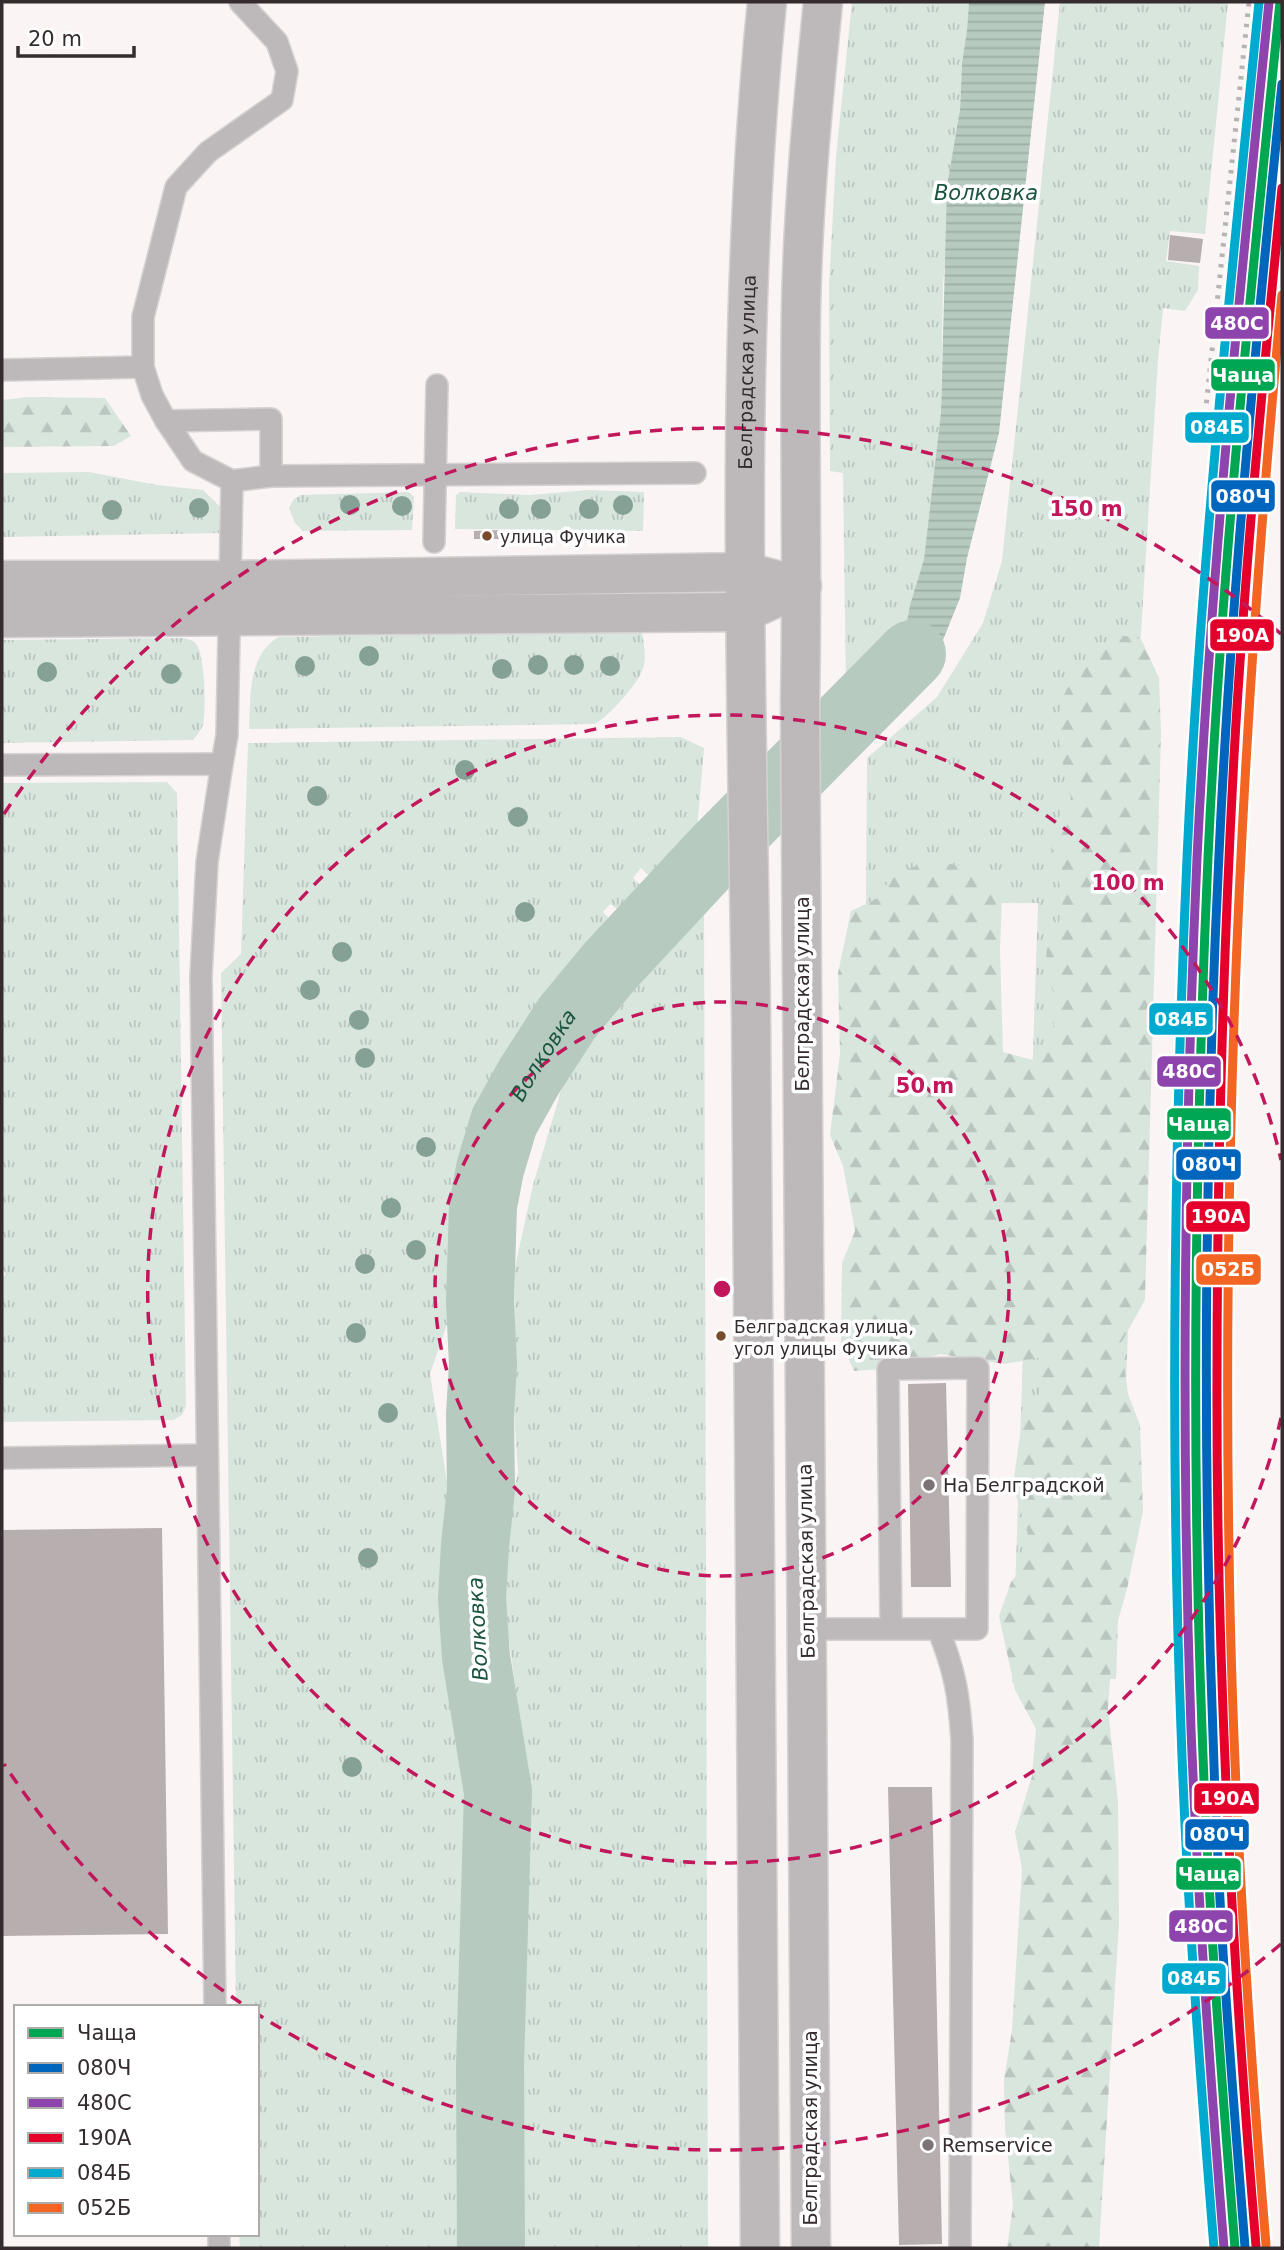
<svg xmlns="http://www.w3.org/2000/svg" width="1284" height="2250" font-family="'DejaVu Sans',sans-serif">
<defs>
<pattern id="grass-tufts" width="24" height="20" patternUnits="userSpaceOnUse" patternTransform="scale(1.75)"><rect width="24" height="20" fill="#d8e6de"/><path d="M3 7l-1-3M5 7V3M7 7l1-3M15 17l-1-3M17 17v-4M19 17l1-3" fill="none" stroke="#bac5bf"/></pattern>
<pattern id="forest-firs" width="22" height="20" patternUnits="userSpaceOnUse" patternTransform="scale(1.75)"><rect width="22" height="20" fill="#d8e6de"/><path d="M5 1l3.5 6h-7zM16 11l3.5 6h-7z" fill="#bac5bf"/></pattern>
<pattern id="water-rules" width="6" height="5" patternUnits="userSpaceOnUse" patternTransform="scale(1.75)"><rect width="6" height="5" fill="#b6cac0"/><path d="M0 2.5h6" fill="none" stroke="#9daea5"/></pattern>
</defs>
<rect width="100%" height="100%" fill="#fbf4f5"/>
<g fill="url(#grass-tufts)">
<polygon points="852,2 969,2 967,30 962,63 960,110 943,284 941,412 924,559 910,605 904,637 872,672 846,692 843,473 830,471 829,285 836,157"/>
<polygon points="1060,2 1228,2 1205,234 1170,231 1166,261 1199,266 1198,290 1185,311 1163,308 1158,360 1135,729 1130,1272 1116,1679 1012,1682 1038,903 866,904 867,758 937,697 983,623 1002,561"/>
<polygon points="89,472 157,485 203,490 220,507 223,533 2,537 2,473"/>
<polygon points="588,490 644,492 643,531 455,529 456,495 460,492 530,495"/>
<polygon points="409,492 414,497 412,530 303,531 295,523 289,508 294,499 301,495"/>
<path d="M620 632 642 633C644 644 647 660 642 671 636 686 609 716 595 724L249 729C251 696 247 657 278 637Z"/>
<path d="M182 638C188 639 193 640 197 645 205 658 206 710 203 725 201 730 197 735 193 740L2 743V640Z"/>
<polygon points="681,737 704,748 696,841 656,883 641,868 633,878 649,894 634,910 631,909 625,915 610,904 603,912 617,926 548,1000 527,1028 500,1076 484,1117 471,1166 464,1211 460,1286 430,1374 449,1495 447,1643 455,1718 474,1789 466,1959 468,2248 240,2248 239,2234 257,2234 257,2007 236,2007 221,973 241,954 248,743"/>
<polygon points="167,782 177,793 186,1406 182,1415 173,1420 2,1422 2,1277 6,1275 2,1266 2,783"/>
<polygon points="704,898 708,2248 524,2248 513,1861 522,1736 499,1566 518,1472 513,1395 515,1267 533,1185 561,1091 584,1046 604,1009"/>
</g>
<g fill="url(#forest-firs)">
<polygon points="28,397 105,398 131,436 114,446 2,447 2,400"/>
<path d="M1119 635 1141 639 1159 678 1161 733 1145 1300 1121 1343 1128 1394 1140 1425 1143 1511 1127 1589 1113 1638 1108 1708 1118 1802 1119 1923 1099 2248H1007L1013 2205 1005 2128 1004 2080 1012 2030 1022 1869 1015 1832 1032 1776 1036 1729 1015 1690 999 1616 1011 1582 1034 1554 1013 1486 1020 1434 1042 1389 1039 1358 1004 1364 940 1354 895 1368 854 1371 841 1343 842 1263 855 1231 843 1166 830 1135 840 1054 838 973 851 911 878 898 892 876 928 861 979 868 1002 898 1000 950 1003 1052 1036 1061 1052 1033 1057 1001 1045 972 1048 936 1059 922 1064 894 1051 865 1052 828 1071 798C1063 766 1048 716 1069 686 1082 667 1102 651 1119 635Z"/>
</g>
<polygon fill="url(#water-rules)" points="969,2 1045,2 999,433 967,558 960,598 943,640 903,688 852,742 850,736 846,734 846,692 872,672 904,637 910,605 924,559 941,412 947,186 960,110 962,63 967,30"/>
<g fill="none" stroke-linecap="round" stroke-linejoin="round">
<path stroke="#b6cac0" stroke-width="68" id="s1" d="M491 2248 490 2065 498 1792 476 1657 472 1599 475 1545 481 1490 480 1415 483 1364 480 1302 483 1206 490 1169 504 1122 529 1077 567 1018 610 966 717 851 912 654"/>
</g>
<g fill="#b7aeb0">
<polygon points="1170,235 1203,239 1200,263 1168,260"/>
<polygon points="501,530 501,539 474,539 474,531"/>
<polygon points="946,1383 951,1587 911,1587 908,1384"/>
<polygon points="162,1528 168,1934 2,1936 2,1530"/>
<polygon points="888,1787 932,1787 942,2244 899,2245"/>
</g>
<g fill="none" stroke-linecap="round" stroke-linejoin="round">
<defs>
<g id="service">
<polyline points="2,370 143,367"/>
<polyline points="166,421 271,419 271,476"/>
<polyline points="232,481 271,476 695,473"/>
<polyline points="434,542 437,385"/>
<polyline points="222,764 227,735 232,481 193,461 166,421 152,395 143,367 143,317 176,187 208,152 282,100 287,71 277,42 240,2"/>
<polyline points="2,765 222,764 207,862 201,976 215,2007"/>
<polyline points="2,1458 207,1455"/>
<polyline points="807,1629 977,1629 978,1368 888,1369 891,1629"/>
<path d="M938 1629C955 1671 959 1695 962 1740L960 2248"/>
<polyline points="219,2234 219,2248"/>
</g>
<g id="minor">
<polyline points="2,580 231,580 746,572 777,580"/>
<polyline points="2,618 745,612 802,586"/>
</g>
<g id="tertiary">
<path id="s2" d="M760 2248C758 1838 756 1428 751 1017 747 679 733 339 767 2"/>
<path d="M811 2248 800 700C803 569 799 438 801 308 803 206 813 103 823 2"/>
</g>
</defs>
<use href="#service" stroke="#d6d1d2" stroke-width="24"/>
<use href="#minor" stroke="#d6d1d2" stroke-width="41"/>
<use href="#tertiary" stroke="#d6d1d2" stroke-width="41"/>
<use href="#service" stroke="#bdb9ba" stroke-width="21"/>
<use href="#minor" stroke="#bdb9ba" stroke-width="38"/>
<use href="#tertiary" stroke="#bdb9ba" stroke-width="38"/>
<polyline stroke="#b6b3b4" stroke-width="5" stroke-dasharray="3.5 7" stroke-linecap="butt" points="1202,445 1249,2"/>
<defs>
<path id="rail-1" d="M1235 2248C1221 2075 1208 1902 1202 1729 1191 1439 1195 1148 1208 858 1221 572 1251 287 1280 2"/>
<path id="rail-2" d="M1245 2247C1236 2131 1226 2016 1220 1900 1202 1552 1202 1202 1219 854 1231 597 1256 340 1282 84"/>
<path id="rail-3" d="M1224 2248C1210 2075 1198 1902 1191 1729 1181 1439 1184 1148 1197 858 1211 572 1240 287 1269 2"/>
<path id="rail-4" d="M1256 2246C1232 1957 1216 1667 1217 1377 1217 1170 1223 963 1234 756 1245 566 1263 377 1282 188"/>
<path id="rail-5" d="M1214 2248C1200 2075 1187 1902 1181 1729 1170 1439 1174 1148 1187 858 1200 572 1230 287 1259 2"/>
<path id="rail-6" d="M1266 2245C1247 2014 1232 1782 1229 1550 1222 1130 1242 712 1282 295"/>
</defs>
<use href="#rail-1" stroke="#fff" stroke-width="14"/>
<use href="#rail-2" stroke="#fff" stroke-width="14"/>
<use href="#rail-3" stroke="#fff" stroke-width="14"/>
<use href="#rail-4" stroke="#fff" stroke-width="14"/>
<use href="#rail-5" stroke="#fff" stroke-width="14"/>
<use href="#rail-6" stroke="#fff" stroke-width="14"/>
<use href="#rail-1" stroke="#00a651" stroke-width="9"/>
<use href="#rail-2" stroke="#0065bd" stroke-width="9"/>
<use href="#rail-3" stroke="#8e44ad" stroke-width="9"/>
<use href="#rail-4" stroke="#e4002b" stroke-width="9"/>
<use href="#rail-5" stroke="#00a9ce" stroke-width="9"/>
<use href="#rail-6" stroke="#f26522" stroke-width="9"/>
</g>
<g fill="#85a195">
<circle cx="350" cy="505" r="10"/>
<circle cx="623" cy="505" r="10"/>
<circle cx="402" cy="506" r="10"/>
<circle cx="199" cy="508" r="10"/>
<circle cx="509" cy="509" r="10"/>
<circle cx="541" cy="509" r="10"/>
<circle cx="589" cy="509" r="10"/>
<circle cx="112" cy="510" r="10"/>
<circle cx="369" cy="656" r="10"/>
<circle cx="538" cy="665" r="10"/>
<circle cx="574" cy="665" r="10"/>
<circle cx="305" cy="666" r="10"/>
<circle cx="610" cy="666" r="10"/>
<circle cx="502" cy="669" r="10"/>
<circle cx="47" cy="672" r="10"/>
<circle cx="171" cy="674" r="10"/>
<circle cx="465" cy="770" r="10"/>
<circle cx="317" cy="796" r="10"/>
<circle cx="518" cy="817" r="10"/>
<circle cx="525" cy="912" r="10"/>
<circle cx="342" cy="952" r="10"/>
<circle cx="310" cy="990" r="10"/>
<circle cx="359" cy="1020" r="10"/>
<circle cx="365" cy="1058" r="10"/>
<circle cx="426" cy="1147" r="10"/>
<circle cx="391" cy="1208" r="10"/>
<circle cx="416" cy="1250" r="10"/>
<circle cx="365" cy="1264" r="10"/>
<circle cx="356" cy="1333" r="10"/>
<circle cx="388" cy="1413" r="10"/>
<circle cx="368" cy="1558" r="10"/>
<circle cx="352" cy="1767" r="10"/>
</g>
<g fill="none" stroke="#c2185b" stroke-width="3.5" stroke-dasharray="12 9">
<circle cx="722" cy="1289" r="287"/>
<path d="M1281 1418A574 574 0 1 1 1281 1160"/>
<path d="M1281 1944A861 861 0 0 1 259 2015M241 2003A861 861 0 0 1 4 1764M4 814A861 861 0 0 1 1281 634"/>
</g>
<g fill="#7a4b2a" stroke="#fff" stroke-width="2.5">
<circle cx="487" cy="536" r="6"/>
<circle cx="721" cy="1336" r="6"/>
</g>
<g fill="#7a7274" stroke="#fff" stroke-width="2.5">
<circle cx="929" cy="1485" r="7"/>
<circle cx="928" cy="2145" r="7"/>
</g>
<g text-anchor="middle" stroke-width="7" stroke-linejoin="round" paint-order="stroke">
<g font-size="17" fill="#342c2e" stroke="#fff" text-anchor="start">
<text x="500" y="543">улица Фучика</text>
<text x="734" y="1333">Белградская улица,<tspan x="734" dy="22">угол улицы Фучика</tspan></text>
</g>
<g font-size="19" fill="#342c2e" stroke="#fff">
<text dy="7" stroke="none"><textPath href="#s2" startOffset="1876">Белградская улица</textPath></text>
<text transform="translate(802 994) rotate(-90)" y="7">Белградская улица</text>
<text transform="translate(806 1561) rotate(-91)" y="7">Белградская улица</text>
<text transform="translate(810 2128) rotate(-90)" y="7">Белградская улица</text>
</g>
<g font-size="19" fill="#342c2e" stroke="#fff" text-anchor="start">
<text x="943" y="1492">На Белградской</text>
<text x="942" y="2152">Remservice</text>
</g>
<g font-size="21" font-style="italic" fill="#1c553f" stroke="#fff">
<text x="986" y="200">Волковка</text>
<text dy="7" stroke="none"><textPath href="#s1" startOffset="1209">Волковка</textPath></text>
<text transform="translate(478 1629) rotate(-93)" y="7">Волковка</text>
</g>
</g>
<circle cx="722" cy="1289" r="10" fill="#c2185b" stroke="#fff" stroke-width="3.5"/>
<g font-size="21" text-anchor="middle" font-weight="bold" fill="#c2185b" stroke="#fff" stroke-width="7" stroke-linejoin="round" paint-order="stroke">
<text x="1086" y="516">150 m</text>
<text x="1128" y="890">100 m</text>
<text x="925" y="1093">50 m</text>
</g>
<g stroke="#fff" stroke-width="2.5">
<rect x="1204" y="306" width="66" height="34" rx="7" fill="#8e44ad"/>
<rect x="1210" y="358" width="66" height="34" rx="7" fill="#00a651"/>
<rect x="1184" y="411" width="66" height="33" rx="7" fill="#00a9ce"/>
<rect x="1210" y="479" width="66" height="34" rx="7" fill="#0065bd"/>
<rect x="1209" y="618" width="66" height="34" rx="7" fill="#e4002b"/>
<rect x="1148" y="1002" width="66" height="34" rx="7" fill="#00a9ce"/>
<rect x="1156" y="1055" width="66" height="33" rx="7" fill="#8e44ad"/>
<rect x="1166" y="1107" width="66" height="34" rx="7" fill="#00a651"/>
<rect x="1175" y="1148" width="67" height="33" rx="7" fill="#0065bd"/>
<rect x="1185" y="1200" width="66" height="33" rx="7" fill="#e4002b"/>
<rect x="1195" y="1253" width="67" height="33" rx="7" fill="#f26522"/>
<rect x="1193" y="1782" width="67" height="33" rx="7" fill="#e4002b"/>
<rect x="1184" y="1818" width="66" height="33" rx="7" fill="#0065bd"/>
<rect x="1175" y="1857" width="67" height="34" rx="7" fill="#00a651"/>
<rect x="1168" y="1909" width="66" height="34" rx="7" fill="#8e44ad"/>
<rect x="1161" y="1962" width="66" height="33" rx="7" fill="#00a9ce"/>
</g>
<g font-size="19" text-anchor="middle" font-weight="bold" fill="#fff">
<text x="1237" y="330">480С</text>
<text x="1243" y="382">Чаща</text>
<text x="1217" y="434">084Б</text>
<text x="1243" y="503">080Ч</text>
<text x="1242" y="642">190А</text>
<text x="1181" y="1026">084Б</text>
<text x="1189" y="1078">480С</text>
<text x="1199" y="1131">Чаща</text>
<text x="1209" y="1171">080Ч</text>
<text x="1218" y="1223">190А</text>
<text x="1228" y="1276">052Б</text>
<text x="1227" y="1805">190А</text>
<text x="1217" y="1841">080Ч</text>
<text x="1209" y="1881">Чаща</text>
<text x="1201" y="1933">480С</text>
<text x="1194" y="1985">084Б</text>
</g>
<rect width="1284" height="2250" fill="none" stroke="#342c2e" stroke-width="7"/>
<rect x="14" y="2005" width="245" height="231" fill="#ffffff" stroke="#aeabab" stroke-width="2"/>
<rect x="28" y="2028" width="35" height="10" fill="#00a651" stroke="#aeabab" stroke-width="2"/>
<text x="77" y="2040" font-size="21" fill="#342c2e">Чаща</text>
<rect x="28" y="2063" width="35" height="10" fill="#0065bd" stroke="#aeabab" stroke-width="2"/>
<text x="77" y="2075" font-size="21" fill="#342c2e">080Ч</text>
<rect x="28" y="2098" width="35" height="10" fill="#8e44ad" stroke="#aeabab" stroke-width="2"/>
<text x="77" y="2110" font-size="21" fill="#342c2e">480С</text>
<rect x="28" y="2133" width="35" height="10" fill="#e4002b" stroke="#aeabab" stroke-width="2"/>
<text x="77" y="2145" font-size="21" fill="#342c2e">190А</text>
<rect x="28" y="2168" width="35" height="10" fill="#00a9ce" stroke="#aeabab" stroke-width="2"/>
<text x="77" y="2180" font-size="21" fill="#342c2e">084Б</text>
<rect x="28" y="2203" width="35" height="10" fill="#f26522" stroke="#aeabab" stroke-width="2"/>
<text x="77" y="2215" font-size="21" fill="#342c2e">052Б</text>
<path d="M18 46v10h116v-10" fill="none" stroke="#342c2e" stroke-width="3.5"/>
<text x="28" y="46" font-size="21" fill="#342c2e" stroke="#ffffff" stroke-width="5" paint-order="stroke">20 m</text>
</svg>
